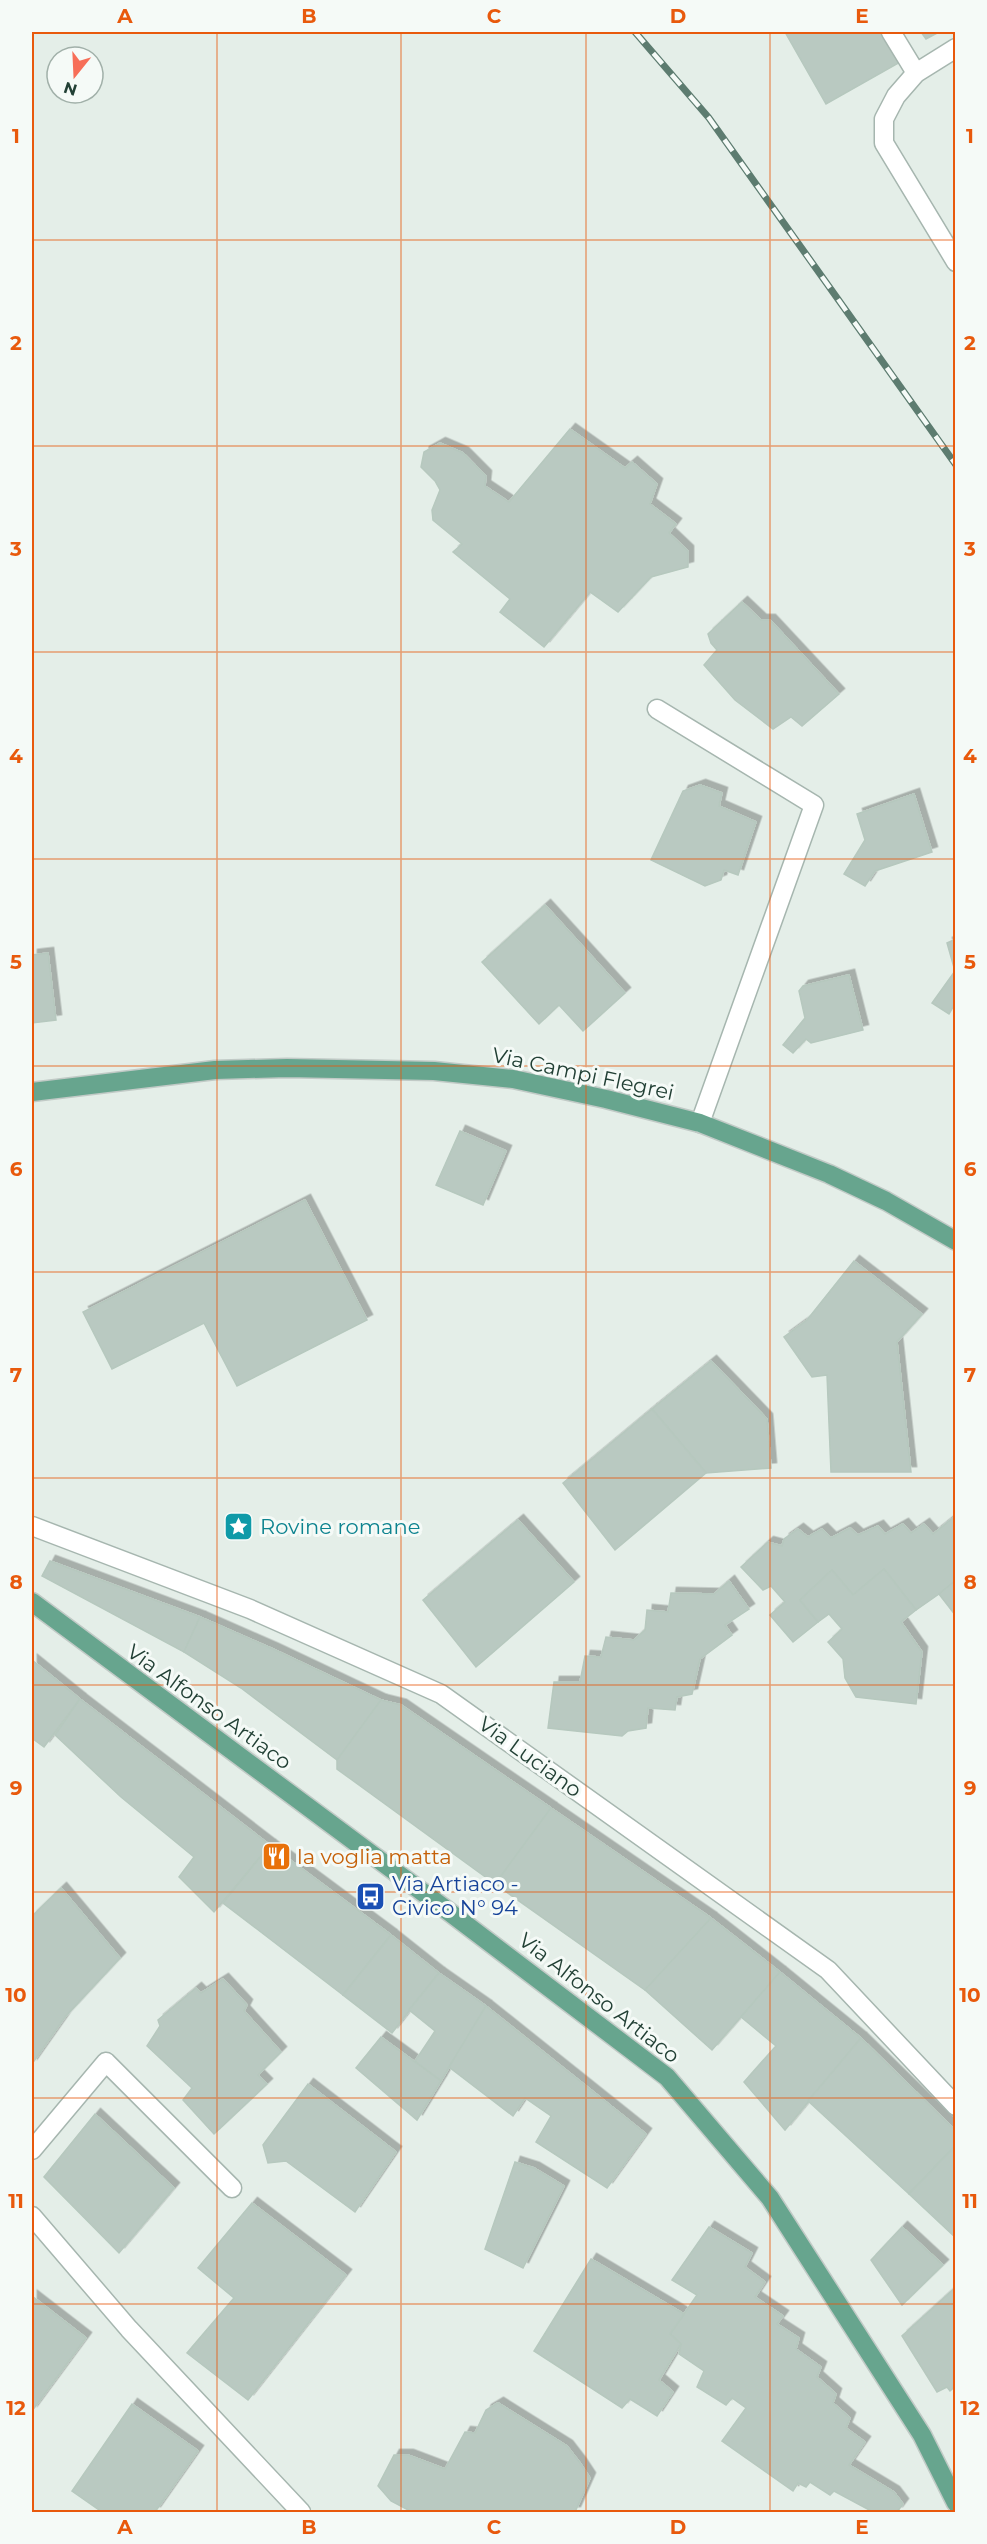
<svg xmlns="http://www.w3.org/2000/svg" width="987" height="2544" font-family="Montserrat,sans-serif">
<defs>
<filter id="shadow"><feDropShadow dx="5.5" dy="-5.5" stdDeviation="0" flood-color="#0004"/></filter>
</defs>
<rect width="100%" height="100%" fill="#e4eee8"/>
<g fill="#b9c9c1" stroke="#b6c8be" stroke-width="1.5" filter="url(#shadow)">
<polygon points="785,32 885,32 902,61 826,104"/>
<polygon points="921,32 939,32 926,39"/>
<polygon points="570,429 625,468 632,462 657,484 650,504 676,524 669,533 688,551 688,567 651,577 618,612 590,592 544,647 500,612 510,599 453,552 462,544 433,520 432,510 440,490 435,481 421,467 424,452 440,443 463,453 486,476 485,486 509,502"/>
<polygon points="742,602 761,620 770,620 839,694 802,726 791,717 773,729 735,700 704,665 717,650 711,643 708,634"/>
<polygon points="700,785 722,793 719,806 756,822 738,875 724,870 721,880 705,886 651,860 683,791"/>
<polygon points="914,794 932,852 875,871 865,886 844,874 865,840 857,814"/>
<polygon points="545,905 625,993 583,1031 559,1005 539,1024 482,962"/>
<polygon points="956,939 956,1002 949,1014 932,1003 955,971 947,943"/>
<polygon points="48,953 56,1020 32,1023 32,955"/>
<polygon points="849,975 863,1030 811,1043 806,1039 793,1053 783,1045 805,1018 799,991 803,986"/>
<polygon points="460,1131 506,1151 483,1205 436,1185"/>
<polygon points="305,1200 367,1320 237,1386 204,1323 112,1369 83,1312"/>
<polygon points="854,1261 922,1314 897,1342 911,1472 831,1472 827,1375 812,1377 784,1337 807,1320"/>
<polygon points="711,1361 767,1419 771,1468 706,1473 652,1409"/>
<polygon points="652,1409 706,1473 615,1550 563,1483"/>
<polygon points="953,1518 956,1520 956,1580 939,1594 916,1610 884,1569 853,1595 832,1570 800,1600 818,1622 793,1642 770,1615 785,1602 771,1586 763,1590 741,1567 768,1542 782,1546 784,1539 798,1529 808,1537 822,1529 831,1538 850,1528 858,1535 878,1526 885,1534 903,1524 911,1533 924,1524 933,1534"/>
<polygon points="518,1520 574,1582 476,1667 423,1600"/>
<polygon points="50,1561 200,1617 184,1652 42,1576"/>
<polygon points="884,1569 916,1610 901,1622 922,1652 916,1704 856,1697 845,1678 843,1659 828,1642 842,1629 829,1614 818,1622 800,1600 832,1570 853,1595"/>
<polygon points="956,1580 956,1616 939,1594"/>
<polygon points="729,1581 749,1609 725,1625 732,1635 700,1659 692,1694 677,1697 675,1710 648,1708 646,1728 628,1731 622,1736 548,1728 554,1682 580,1682 585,1656 601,1657 606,1637 634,1640 645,1630 647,1610 668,1612 671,1593 714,1594"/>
<polygon points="200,1617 273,1649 381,1700 337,1760 241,1688 184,1652"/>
<polygon points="32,1660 80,1699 44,1747 32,1738"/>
<polygon points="80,1699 270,1845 214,1912 179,1877 194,1857 121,1797 55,1735"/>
<polygon points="381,1700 401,1705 551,1808 495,1884 337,1769 337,1760"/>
<polygon points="551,1808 711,1918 645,1990 495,1884"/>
<polygon points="270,1845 391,1935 343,1995 223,1903"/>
<polygon points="61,1888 120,1958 65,2017 32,2064 32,1916"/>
<polygon points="711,1918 780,1972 712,2050 645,1990"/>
<polygon points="391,1935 439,1973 392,2033 343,1995"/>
<polygon points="780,1972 861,2038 785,2130 744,2082 776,2046 741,2017"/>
<polygon points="439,1973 486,2006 441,2081 415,2061 435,2031 409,2010"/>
<polygon points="223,1979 247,2005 244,2011 281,2052 258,2075 267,2084 214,2134 183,2100 192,2088 147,2046 160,2026 158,2020 196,1988 201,1993"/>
<polygon points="486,2006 646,2134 607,2188 536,2142 551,2116 525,2098 513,2116 449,2067"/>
<polygon points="381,2037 441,2081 417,2120 356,2068"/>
<polygon points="861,2038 956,2131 956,2145 909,2194 808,2101"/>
<polygon points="308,2084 396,2152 355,2212 286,2161 268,2163 263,2145"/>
<polygon points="95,2114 174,2188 119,2253 44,2177"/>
<polygon points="956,2145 956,2238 909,2194"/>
<polygon points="515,2162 534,2168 564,2186 523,2268 485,2249"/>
<polygon points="252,2203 346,2275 248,2400 187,2353 234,2298 198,2268"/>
<polygon points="709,2227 752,2253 745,2267 765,2282 755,2297 783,2316 777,2324 799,2338 796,2349 821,2367 817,2377 836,2394 833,2403 850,2418 846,2428 865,2442 849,2465 894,2492 903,2504 897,2512 873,2512 834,2491 830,2495 810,2482 806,2487 798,2483 793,2491 722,2441 746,2408 732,2398 726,2405 697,2387 704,2371 679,2354 681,2344 670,2334 697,2295 672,2280"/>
<polygon points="902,2227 943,2265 902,2305 871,2260"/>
<polygon points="591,2259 684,2314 670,2334 681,2344 659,2380 673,2392 657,2416 630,2399 622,2408 534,2351"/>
<polygon points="956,2287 956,2386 950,2391 947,2387 937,2392 902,2336"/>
<polygon points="32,2296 86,2338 32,2411"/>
<polygon points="498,2403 567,2446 580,2463 590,2478 575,2512 412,2512 391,2501 378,2486 394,2455 408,2455 445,2469 465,2432 475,2433 486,2410"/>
<polygon points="132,2404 198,2451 155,2512 102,2512 72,2491"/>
</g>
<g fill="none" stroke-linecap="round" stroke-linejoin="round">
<defs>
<g id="minor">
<polyline points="891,32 916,73"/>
<polyline points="956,48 916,73 896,96 884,119 884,143 956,262"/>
<polyline points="657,709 814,805 700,1123"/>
<polyline points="32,1526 250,1609 441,1694 828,1970 956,2106"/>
<polyline points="32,2150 106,2062 232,2188"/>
<polyline points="32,2216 129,2329 301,2512"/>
</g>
<g id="major">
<polyline points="32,1092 215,1070 287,1068 434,1071 513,1079 606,1099 700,1123 829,1174 886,1201 956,1241"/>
<polyline points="32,1602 448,1911 667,2077 770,2198 922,2435 956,2503"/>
</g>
</defs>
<use href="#minor" stroke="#a6b6af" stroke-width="21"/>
<use href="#major" stroke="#c1cac6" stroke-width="21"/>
<use href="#minor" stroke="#fff" stroke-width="18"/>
<use href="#major" stroke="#67a58e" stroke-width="18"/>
<defs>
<polyline id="rail" points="635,32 709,118 956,465"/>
</defs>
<use href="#rail" stroke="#5d7c70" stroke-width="7"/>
<use href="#rail" stroke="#f5faf7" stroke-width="4.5" stroke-dasharray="14" stroke-linecap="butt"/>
</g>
<path fill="none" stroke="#e8590c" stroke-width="1.5" stroke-opacity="0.55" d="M217 32V2512M401 32V2512M586 32V2512M770 32V2512M32 240H956M32 446H956M32 652H956M32 859H956M32 1066H956M32 1272H956M32 1478H956M32 1685H956M32 1892H956M32 2098H956M32 2304H956"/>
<defs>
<symbol id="sight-square" viewBox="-11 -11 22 22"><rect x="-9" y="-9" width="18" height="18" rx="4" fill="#0f9aa8" stroke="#f5faf7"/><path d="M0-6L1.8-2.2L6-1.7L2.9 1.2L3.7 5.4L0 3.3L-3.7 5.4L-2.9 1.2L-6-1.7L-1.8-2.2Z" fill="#fff"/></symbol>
<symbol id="restaurant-square" viewBox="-11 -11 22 22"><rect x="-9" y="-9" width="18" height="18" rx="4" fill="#e8710a" stroke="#f5faf7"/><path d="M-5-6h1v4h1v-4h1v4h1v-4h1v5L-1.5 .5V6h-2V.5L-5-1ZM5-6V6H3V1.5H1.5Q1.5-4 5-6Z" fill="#fff"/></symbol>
<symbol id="bus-square" viewBox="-11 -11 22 22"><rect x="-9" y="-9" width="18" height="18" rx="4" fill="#1a4fb4" stroke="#f5faf7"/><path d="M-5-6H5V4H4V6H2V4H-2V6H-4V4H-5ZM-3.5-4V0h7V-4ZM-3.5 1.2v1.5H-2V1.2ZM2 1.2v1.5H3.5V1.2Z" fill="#fff"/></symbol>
</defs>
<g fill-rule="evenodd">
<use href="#sight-square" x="222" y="1510" width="33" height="33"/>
<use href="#restaurant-square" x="260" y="1840" width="33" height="33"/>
<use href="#bus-square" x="354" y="1880" width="33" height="33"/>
</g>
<g text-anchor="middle" stroke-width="6" stroke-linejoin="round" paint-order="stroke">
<g font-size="21" fill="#224035" stroke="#f5faf7">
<text transform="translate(583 1074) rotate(12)" y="7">Via Campi Flegrei</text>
<text transform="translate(209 1707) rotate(36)" y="7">Via Alfonso Artiaco</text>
<text transform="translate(530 1757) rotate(36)" y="7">Via Luciano</text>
<text transform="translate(599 1998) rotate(38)" y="7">Via Alfonso Artiaco</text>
</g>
<g font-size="21" fill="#0d838f" stroke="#f5faf7" text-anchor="start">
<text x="260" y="1534">Rovine romane</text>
</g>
<g font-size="21" fill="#c56008" stroke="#f5faf7" text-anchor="start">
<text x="297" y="1864">la voglia matta</text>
</g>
<g font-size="21" fill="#164399" stroke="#f5faf7" text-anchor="start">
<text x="392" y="1891">Via Artiaco -<tspan x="392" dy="24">Civico N° 94</tspan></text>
</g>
</g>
<rect width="987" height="2544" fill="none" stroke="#f5faf7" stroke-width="66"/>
<g transform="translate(75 75) rotate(198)"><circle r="28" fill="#f5faf7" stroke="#a1b0a9" stroke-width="1.5"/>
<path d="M0-4.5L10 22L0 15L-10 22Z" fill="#f76e58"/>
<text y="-9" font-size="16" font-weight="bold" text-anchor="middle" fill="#224035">N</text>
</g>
<rect x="33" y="33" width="921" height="2478" fill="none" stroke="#e8590c" stroke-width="2"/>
<g font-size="20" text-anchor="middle" font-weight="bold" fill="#e8590c">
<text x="125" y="23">A</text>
<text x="309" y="23">B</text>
<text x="494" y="23">C</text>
<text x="678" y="23">D</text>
<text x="862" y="23">E</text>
<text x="16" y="143">1</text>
<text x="970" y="143">1</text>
<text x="16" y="350">2</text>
<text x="970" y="350">2</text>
<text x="16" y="556">3</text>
<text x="970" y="556">3</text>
<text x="16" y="763">4</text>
<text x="970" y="763">4</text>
<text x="16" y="969">5</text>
<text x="970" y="969">5</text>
<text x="16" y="1176">6</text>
<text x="970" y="1176">6</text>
<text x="16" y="1382">7</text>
<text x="970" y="1382">7</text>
<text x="16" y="1589">8</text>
<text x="970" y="1589">8</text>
<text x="16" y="1795">9</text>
<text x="970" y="1795">9</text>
<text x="16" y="2002">10</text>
<text x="970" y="2002">10</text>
<text x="16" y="2208">11</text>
<text x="970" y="2208">11</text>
<text x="16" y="2415">12</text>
<text x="970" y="2415">12</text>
<text x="125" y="2534">A</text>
<text x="309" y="2534">B</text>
<text x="494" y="2534">C</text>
<text x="678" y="2534">D</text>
<text x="862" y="2534">E</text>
</g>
</svg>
